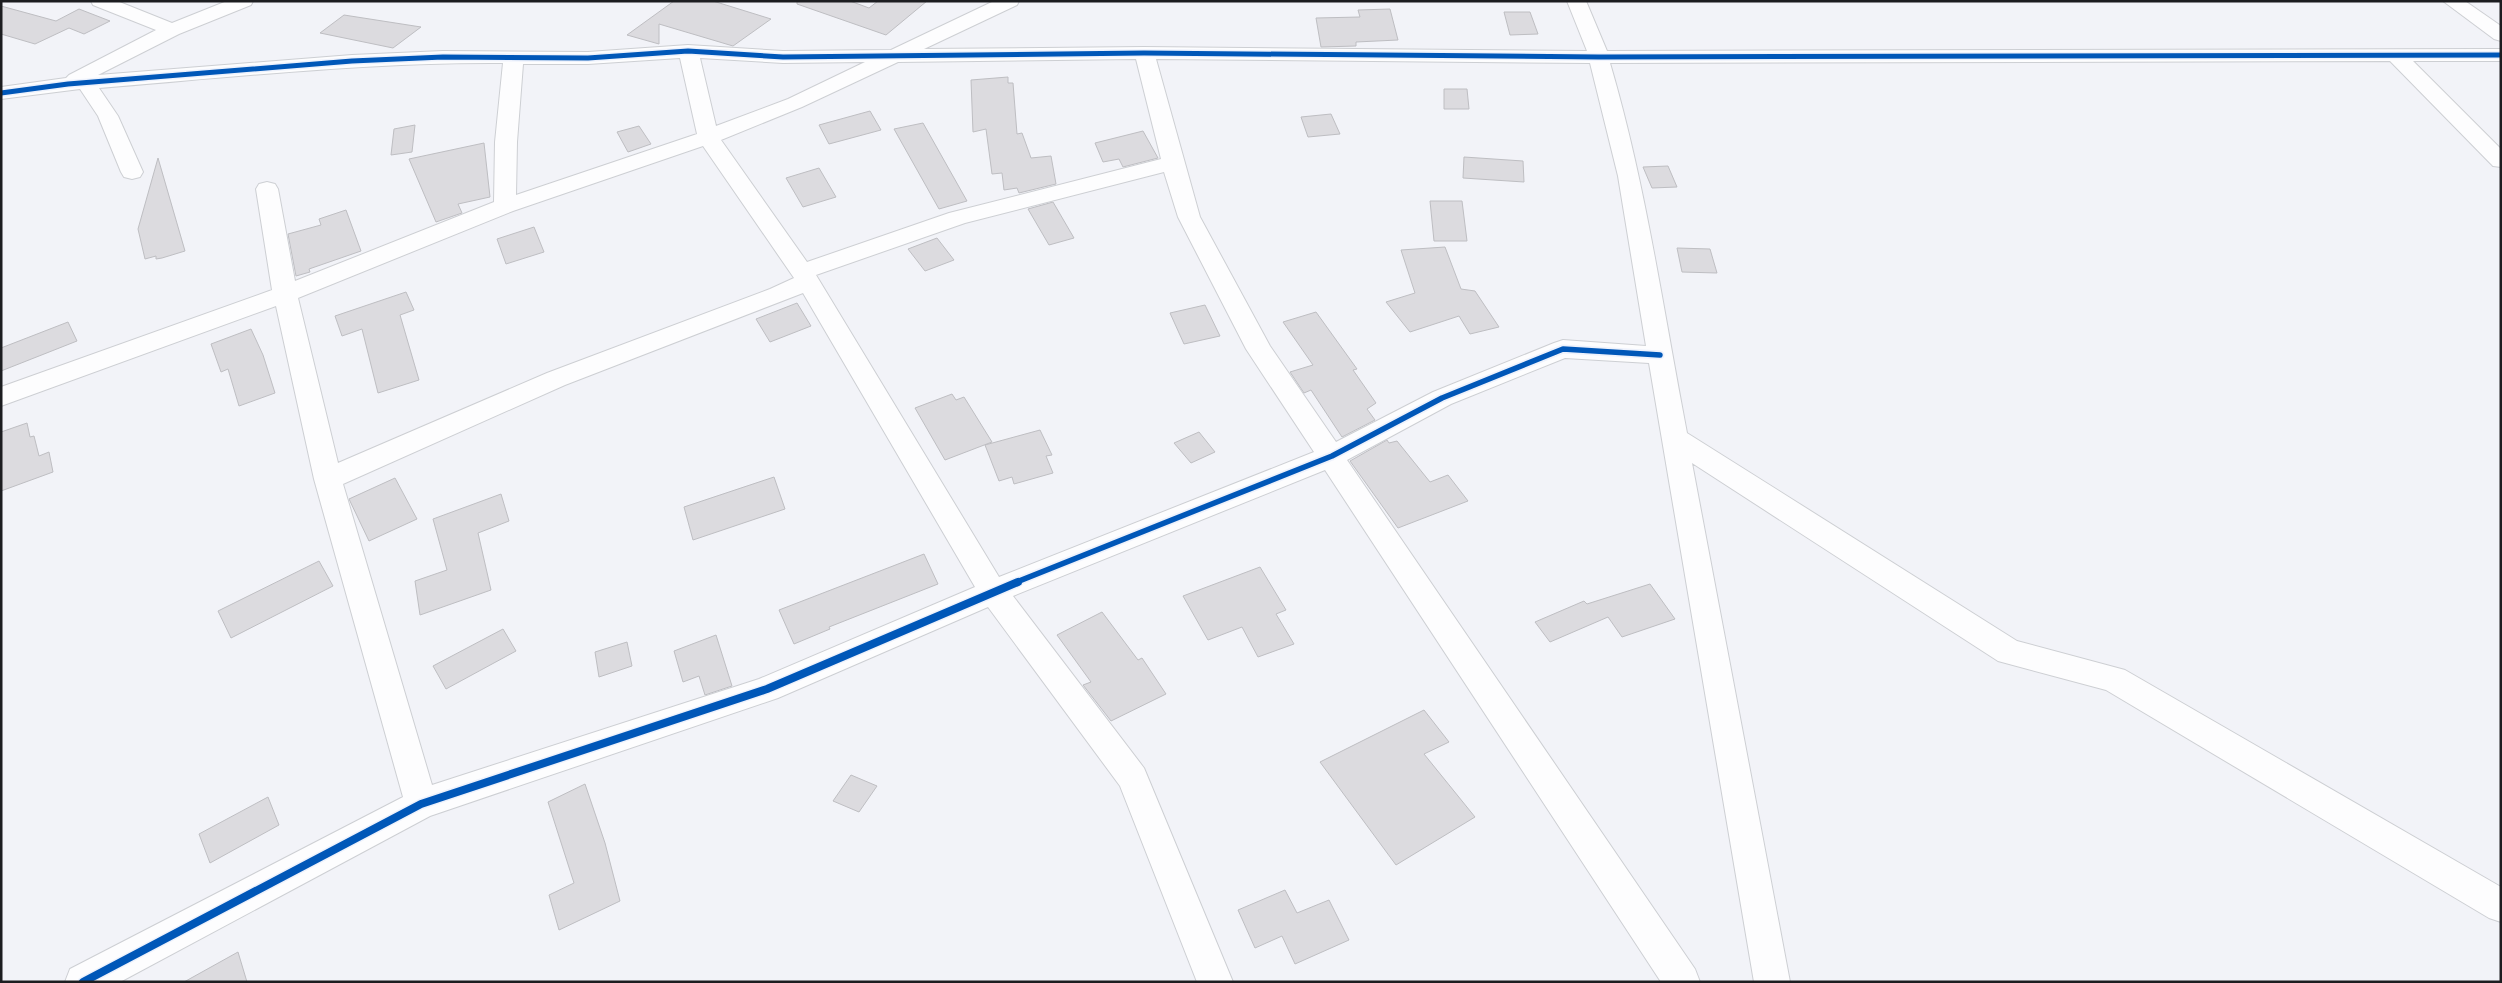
<svg xmlns="http://www.w3.org/2000/svg" width="2502" height="983" font-family="'Times New Roman',serif">
<rect width="100%" height="100%" fill="#f2f3f8"/>
<g fill="#dcdbdf" stroke="#bebec2">
<polygon points="674,1 713,1 771,19 733,46 659,24 659,44 627,35"/>
<polygon points="797,1 850,1 869,8 878,1 927,1 886,35 797,4"/>
<polygon points="1,6 56,21 79,9 110,21 84,34 69,28 35,44 1,34"/>
<polygon points="1390,9 1398,40 1356,42 1356,46 1321,47 1316,18 1360,17 1358,10"/>
<polygon points="1504,12 1530,12 1538,34 1510,35"/>
<polygon points="344,15 421,27 393,48 320,33"/>
<polygon points="1008,77 1008,83 1013,83 1017,134 1022,133 1031,158 1051,156 1056,184 1019,193 1017,188 1004,190 1002,173 992,174 986,129 973,132 971,80"/>
<polygon points="1444,89 1467,89 1469,109 1444,109"/>
<polygon points="870,111 881,130 829,144 819,125"/>
<polygon points="1331,114 1340,134 1308,137 1301,117"/>
<polygon points="923,123 967,201 939,209 894,129"/>
<polygon points="415,125 412,152 391,155 394,129"/>
<polygon points="639,126 651,144 628,152 617,132"/>
<polygon points="1143,131 1158,158 1123,167 1119,159 1103,162 1095,143"/>
<polygon points="484,143 490,197 458,204 462,213 436,222 409,159"/>
<polygon points="1464,157 1523,161 1524,182 1463,178"/>
<polygon points="158,158 185,251 162,258 156,259 156,256 145,259 138,229"/>
<polygon points="1668,166 1677,187 1652,188 1643,167"/>
<polygon points="819,168 836,197 803,207 786,178"/>
<polygon points="1430,201 1462,201 1467,241 1434,241"/>
<polygon points="1053,202 1074,238 1049,245 1028,209"/>
<polygon points="346,210 361,251 309,269 310,272 296,276 288,234 321,225 319,219"/>
<polygon points="534,227 544,252 506,264 497,239"/>
<polygon points="937,238 954,260 925,271 908,249"/>
<polygon points="1445,247 1461,289 1475,291 1499,327 1470,334 1459,316 1410,332 1386,302 1415,293 1401,250"/>
<polygon points="1677,248 1710,249 1717,273 1682,272"/>
<polygon points="406,292 414,310 400,315 419,380 378,393 362,329 342,336 335,316"/>
<polygon points="797,303 811,326 770,342 756,319"/>
<polygon points="1205,305 1220,336 1184,344 1170,313"/>
<polygon points="1316,312 1357,369 1353,370 1376,403 1367,409 1375,420 1342,437 1311,390 1304,393 1290,372 1313,365 1283,322"/>
<polygon points="68,322 77,341 1,371 1,348"/>
<polygon points="251,329 263,355 275,393 239,406 228,369 221,372 211,344"/>
<polygon points="952,394 956,400 964,397 992,442 945,460 915,408"/>
<polygon points="27,423 30,437 34,436 39,456 49,452 53,472 1,491 1,432"/>
<polygon points="1040,430 1052,455 1046,456 1053,473 1014,484 1012,477 999,481 985,445"/>
<polygon points="1199,432 1215,452 1191,463 1174,443"/>
<polygon points="1387,440 1389,443 1397,441 1430,482 1448,475 1468,501 1398,528 1350,461"/>
<polygon points="774,477 785,509 693,540 684,507"/>
<polygon points="395,478 417,519 369,541 349,499"/>
<polygon points="501,494 509,521 478,533 491,590 420,615 415,581 447,570 433,519"/>
<polygon points="924,554 938,584 829,627 830,629 794,644 779,610"/>
<polygon points="319,561 333,586 231,638 218,611"/>
<polygon points="1260,567 1286,610 1276,614 1294,644 1258,657 1242,627 1208,640 1183,596"/>
<polygon points="1650,584 1675,619 1622,637 1608,617 1550,642 1535,622 1584,601 1587,604"/>
<polygon points="1102,612 1138,660 1142,658 1166,694 1111,721 1083,685 1091,682 1057,635"/>
<polygon points="503,629 516,651 446,689 433,666"/>
<polygon points="716,635 732,686 705,695 699,676 683,682 674,651"/>
<polygon points="627,642 632,666 599,677 595,652"/>
<polygon points="1424,710 1449,742 1424,754 1475,817 1396,865 1320,762"/>
<polygon points="851,775 877,786 859,812 833,801"/>
<polygon points="585,784 605,843 620,901 559,930 549,895 574,883 548,802"/>
<polygon points="268,797 279,825 210,863 199,834"/>
<polygon points="1285,890 1297,913 1329,900 1349,940 1295,964 1282,936 1255,948 1238,910"/>
<polygon points="238,952 247,982 184,982"/>
</g>
<g fill="none" stroke-linecap="round" stroke-linejoin="round">
<defs>
<g id="minor">
<path d="M91 1H117L172 23 227 1H253L251 5 179 34 98 75 352 55 443 51 588 52 688 45 783 51 891 50 994 1H1019L1017 5 924 49 1144 47 1587 51 1567 1H1586L1607 51 2501 49V61H2413L2501 149V167L2493 166 2390 61 1610 63C1646 185 1663 309 1687 433L2017 641 2125 670 2501 887V922L2489 918 2106 690 1998 661 1692 463 1790 982H1754L1649 363 1565 358 1451 404 1347 460 1695 969 1700 982H1661L1325 470 1013 596 1144 768 1233 982H1197L1120 786 988 607 778 698 430 816 120 982H65L70 969 403 797 314 479 276 306 1 406V387L272 290 256 189 259 184 267 182 275 184 278 189 295 281 494 202 495 142 503 63C368 62 234 77 99 88L118 116 143 172 140 177 132 179 124 177 121 172 98 116 80 89 1 99V87L66 78 69 75 156 30 93 5ZM680 58 697 134 516 195 517 142 523 64H588ZM700 58 783 63 865 62 788 99 716 126ZM1136 59 1161 159 949 213 807 262 721 140 802 107 898 62ZM1156 59 1590 63 1618 176 1646 346 1563 340 1554 343 1433 392 1336 442 1270 346 1200 217ZM703 146 794 278 770 289 547 373 338 463 298 298 513 211ZM1164 172 1178 217 1246 349 1314 452 999 577 816 275 965 223ZM803 293 975 587 759 679 432 785 343 484 565 385Z"/>
<polygon points="2443,1 2465,1 2501,26 2501,41 2494,39"/>
</g>
</defs>
<use href="#minor" stroke="#cdcfd3" stroke-width="2"/>
<use href="#minor" fill="#fdfdfe" fill-rule="evenodd"/>
<defs>
<polyline id="cycleway-far2" points="1,93 68,84 352,61 443,57 588,58 688,51 783,57 1144,53 1599,57 2501,55"/>
<polyline id="cycleway-far1" points="1014,583 1332,456 1442,398 1563,349 1660,355"/>
<polyline id="cycleway" points="83,982 421,804 767,689 1018,582"/>
</defs>
<use href="#cycleway-far2" stroke="#eef2fc" stroke-width="8"/>
<use href="#cycleway-far1" stroke="#eef2fc" stroke-width="9"/>
<use href="#cycleway" stroke="#eef2fc" stroke-width="11"/>
<use href="#cycleway-far2" stroke="#0057b8" stroke-width="5"/>
<use href="#cycleway-far1" stroke="#0057b8" stroke-width="5.5"/>
<use href="#cycleway" stroke="#0057b8" stroke-width="8"/>
</g>
<rect width="2502" height="983" fill="none" stroke="#1c1d20" stroke-width="5"/>
</svg>
